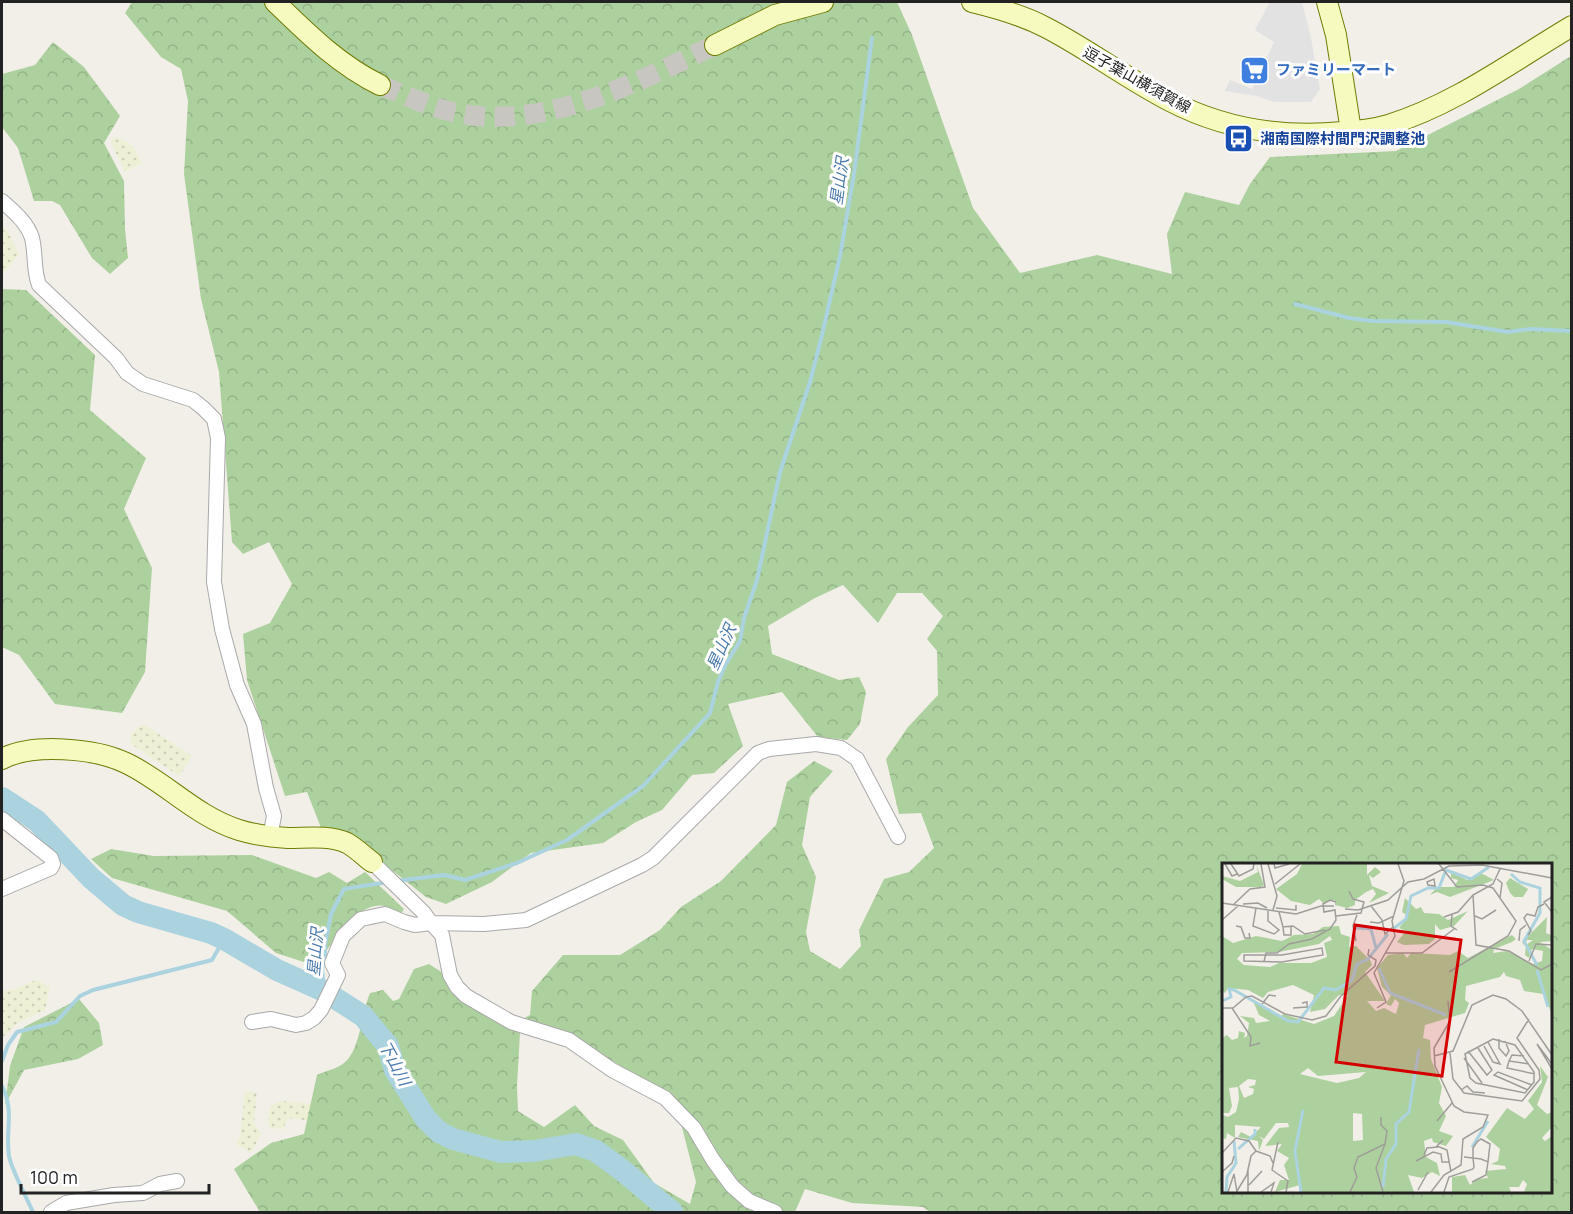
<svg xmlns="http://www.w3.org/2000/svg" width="1573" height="1214" font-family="Manrope,'Noto Sans JP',sans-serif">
<defs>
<pattern id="farmland-dots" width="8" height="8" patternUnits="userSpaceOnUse" patternTransform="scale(1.5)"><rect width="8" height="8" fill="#eef0d5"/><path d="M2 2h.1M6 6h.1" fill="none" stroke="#ccceb7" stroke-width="1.8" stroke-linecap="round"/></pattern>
<pattern id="forest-crowns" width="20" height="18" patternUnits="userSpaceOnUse" patternTransform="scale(1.5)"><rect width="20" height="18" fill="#add19e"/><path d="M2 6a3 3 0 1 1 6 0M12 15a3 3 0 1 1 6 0" fill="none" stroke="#95b388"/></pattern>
</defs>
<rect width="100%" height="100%" fill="#f2efe9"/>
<g fill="url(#farmland-dots)">
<polygon points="117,137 133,146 142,163 125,172 111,143 112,139"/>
<polygon points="2,225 8,231 19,255 2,275"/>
<polygon points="143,724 192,756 179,776 131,744 131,734"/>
<polygon points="36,980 50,987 45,1010 19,1022 2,1039 2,991 13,990"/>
<polygon points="245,1091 257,1093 254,1124 261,1133 251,1153 236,1144 240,1136"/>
<polygon points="281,1101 313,1104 311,1121 288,1118 283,1129 270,1128 268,1120 270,1106"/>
</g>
<g fill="url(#forest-crowns)" fill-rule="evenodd">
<path d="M132 2H897L912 35 973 208 1020 273 1097 255 1172 274 1167 234 1185 192 1239 205 1250 184 1270 157 1396 151 1519 89 1571 56V1212H930L923 1207 852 1203 805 1189 795 1212H260L234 1169 271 1143 304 1134 317 1075C325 1071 337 1069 344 1063 360 1051 362 1011 370 993L383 990 393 1001 399 999 414 969 429 964 440 971 477 1010 507 1027 530 1015 532 991 563 955H620L660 930 681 907 721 881 776 825 787 782 814 761 833 771 810 797 802 845 816 877 806 932 810 951 840 969 861 946 859 930 884 879 909 872 934 848 921 813 899 814 886 759 908 727 938 695 937 651 927 639 943 616 922 593H897L878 623 843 585 815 598 768 626 772 654 839 680 859 677 866 692 860 724 847 740 818 737 782 692 728 704 743 746 714 773 692 775 662 810 636 822 603 843 531 853 492 882 446 904 426 897 360 845 323 833 307 792 285 796 247 680 243 634 270 623 292 584 269 542 243 554 232 542 219 372 201 299 184 174 188 101 181 69 161 57 125 13ZM1224 864H1550V1192H1224ZM534 1024 581 1041 675 1100 696 1182 690 1204 654 1183 623 1140 594 1126 575 1105 544 1127 518 1111 517 1086 520 1033Z"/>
<polygon points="53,42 84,67 120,116 104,143 124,181 125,229 128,258 110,274 92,258 60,205 52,201 34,201 18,148 2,127 2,74 35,65"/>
<polygon points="2,289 26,290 95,355 90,410 146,458 124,509 152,568 145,672 122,713 55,704 19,655 2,647"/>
<path d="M111 849 154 856 252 855 316 878 329 872 347 883 365 872 404 909 401 914C396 911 389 907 384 906 356 901 330 947 316 966L276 953 227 911 112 878 91 859Z"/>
<polygon points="79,999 99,1023 103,1045 78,1059 24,1070 5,1105 10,1066 24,1027"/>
</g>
<polygon fill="#e2e2e2" points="1270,2 1302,2 1311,38 1320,89 1311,102 1274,102 1257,96 1225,91 1230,80 1252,89 1274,42 1255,30"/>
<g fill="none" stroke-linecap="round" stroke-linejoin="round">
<g stroke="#aad3df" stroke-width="4">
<polyline points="1295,304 1349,318 1372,321 1446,322 1508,332 1530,329 1572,331"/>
<polyline points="396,881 444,875 465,880 517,863 567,840 643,786 710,713 718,682 726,664 740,641 744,618 757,580 780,472 810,382 822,335 840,256 854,174 872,38"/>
<polyline points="324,991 322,968 325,958 325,944 331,914 344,889 388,882"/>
<polyline points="2,1061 8,1045 17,1032 56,1022 80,996 93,990 212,960 224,939"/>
<path d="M2 1086C15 1112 5 1130 9 1156 11 1168 27 1199 33 1212"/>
</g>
<polyline stroke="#aad3df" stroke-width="22" points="2,798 37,821 91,878 123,905 138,912 211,933 224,939 277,970 324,991 363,1016 388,1046 395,1070 426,1119 439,1132 453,1139 501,1152 534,1151 576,1144 596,1151 622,1170 672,1212"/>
<path stroke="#c8c6c1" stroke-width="20" stroke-dasharray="20 10" stroke-linecap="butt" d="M380 85C405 95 431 108 458 113 545 131 639 81 715 45"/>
<defs>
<g id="street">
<path d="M2 201C13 211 27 222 32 238 36 254 33 269 39 285L116 358 127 373 143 384 193 400 203 408 214 419 218 438 214 582 222 629 237 685 254 724 266 788 274 816 270 837"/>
<polyline points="2,819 51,858 53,864 51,868 2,889"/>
<polyline points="372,862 424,913 431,923 484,924 526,920 642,865 653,858 758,753 769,749 816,744 841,748 857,759 898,837"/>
<polyline points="252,1022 271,1019 296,1025 306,1023 314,1018 321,1010 338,975 332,963 343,936 361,919 385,914 404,922 415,925 431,923 442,935 450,975 457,987 466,996 511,1022 569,1040 612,1070 665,1098 694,1128 713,1160 732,1186 749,1201 775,1212"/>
<polyline points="51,1212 66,1203 114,1195 143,1193 160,1184 177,1181"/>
</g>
<g id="secondary">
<path d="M275 2C308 34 339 65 380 85"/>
<path d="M972 2C997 8 1022 15 1045 27 1088 49 1127 79 1170 101 1224 129 1283 138 1343 132 1357 131 1374 129 1388 125 1454 105 1513 61 1572 26"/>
<polyline points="1327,2 1336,35 1351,131"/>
<polyline points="715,45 775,15 823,2"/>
<path d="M2 759C32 743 95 748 126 763 166 782 195 816 239 830 255 835 271 837 288 838 308 838 328 835 347 843 356 848 364 856 372 862"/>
</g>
</defs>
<use href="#street" stroke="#a9a9a9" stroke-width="16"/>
<use href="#secondary" stroke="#707d05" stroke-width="22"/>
<use href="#street" stroke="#fff" stroke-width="14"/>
<use href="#secondary" stroke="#f7fabf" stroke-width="20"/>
</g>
<defs>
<symbol id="supermarket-square" viewBox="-11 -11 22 22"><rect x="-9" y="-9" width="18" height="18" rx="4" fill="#3f7fe0" stroke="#fff"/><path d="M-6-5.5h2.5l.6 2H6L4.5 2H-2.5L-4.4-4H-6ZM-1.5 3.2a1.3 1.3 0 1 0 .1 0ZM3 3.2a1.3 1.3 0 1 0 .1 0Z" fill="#fff"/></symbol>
<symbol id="bus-square" viewBox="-11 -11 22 22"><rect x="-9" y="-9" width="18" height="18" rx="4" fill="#1a4fb4" stroke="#fff"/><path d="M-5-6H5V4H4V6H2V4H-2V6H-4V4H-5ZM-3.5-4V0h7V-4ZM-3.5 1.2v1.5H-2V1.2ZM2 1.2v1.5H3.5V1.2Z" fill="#fff"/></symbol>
</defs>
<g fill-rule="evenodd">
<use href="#supermarket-square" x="1238" y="54" width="33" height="33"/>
<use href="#bus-square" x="1222" y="122" width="33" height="33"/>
</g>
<g text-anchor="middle" stroke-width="6" stroke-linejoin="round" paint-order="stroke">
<g font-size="15" font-weight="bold" fill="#366cbe" stroke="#fff" text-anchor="start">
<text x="1276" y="75">ファミリーマート</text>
</g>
<g font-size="15" fill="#222" stroke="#fff">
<text transform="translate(1137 80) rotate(29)" y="5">逗子葉山横須賀線</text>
</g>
<g font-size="15" font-weight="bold" fill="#164399" stroke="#fff" text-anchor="start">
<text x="1260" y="144">湘南国際村間門沢調整池</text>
</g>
<g font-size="16" font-style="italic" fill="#4a7aab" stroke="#fff">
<text transform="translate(839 181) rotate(-82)" y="6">星山沢</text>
<text transform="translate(721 647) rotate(-66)" y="6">星山沢</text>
<text transform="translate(315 952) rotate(-85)" y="6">星山沢</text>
<text transform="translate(395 1063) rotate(62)" y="6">下山川</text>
</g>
</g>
<g transform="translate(1222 863)">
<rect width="330" height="330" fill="#f2efe9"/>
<path d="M34 1 42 22 39 24H14L0 16V13L18 18 36 9ZM80 1H145V12L153 4 159 9 151 15 147 12 150 23 167 30 147 40 154 31 151 26 144 29 133 37V42L125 45 113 42V37L101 40 97 36 88 42 69 38 54 26 75 11ZM229 9 245 17 259 10 272 17 228 34 215 29 208 32 215 24H232L236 17 229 15ZM288 15 306 26 301 34H292L288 30 284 20ZM183 35 194 46 199 44 202 50 217 51 226 57 246 48 232 63 218 67 213 61V76L207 81 182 82 175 79 184 68 177 65 186 53 180 49ZM325 54 324 70 329 72 330 78 318 79 330 87V151L321 131 302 128 298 117 284 113 282 109 278 114 244 123 243 137 247 140 243 150 203 162 201 175 208 177 209 196 220 224 217 240 224 253 217 268 231 273 224 283 211 279 210 275 202 278 204 294 215 300 218 313 210 309 200 315 186 312 192 329H136L138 326 136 329H78V322L53 329 58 317H67L62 302 67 295 55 288 60 281 43 283 57 265 67 264 66 260H54L42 276 37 273 41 277 37 288 36 278 16 274 19 269 29 274 39 264 13 262V275L5 270 4 276 0 275V252L6 254 14 249 17 236 16 224 7 225 10 243 7 250H0V175L5 172 10 177 16 175 17 168 23 170 22 175 25 173 27 160 18 153 32 155 34 160 48 158 37 152 31 138 59 154 61 151 92 161 112 153 126 132H117L103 146 88 149 92 132 71 122 46 129 41 135 26 127 6 125 3 130 0 127V73L11 80 34 73 60 78 72 72 91 71 101 64 117 63 119 71 128 74 127 84 134 83 148 97 150 102 143 109 163 138H145L154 148 162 145 174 151 177 140 173 136 169 143 164 141 169 132 160 124 155 105 166 92 181 90 185 95 189 90 228 92 236 88 246 95 290 72 294 76 290 79 272 86 271 90 285 88 311 101 320 98 321 88 310 86 307 95 303 92 304 82 311 77H305L302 82 300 79ZM108 73 110 77 102 80 105 94 89 100H57L48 104 22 102 15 96 20 90 57 89 97 81ZM86 205 96 213 144 209 137 215 115 220 78 211ZM26 216 34 217 33 222 26 224 32 226 31 231 22 235 17 223ZM131 250 140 251 141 277 131 278ZM318 203 326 214 315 242 325 251 330 249V264L320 275 323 278 330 273V329H302L305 321 301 317 297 324H287L289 329H230V314L243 312 248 322 255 316 266 315 263 308 284 306 283 303 269 301 276 298 278 286 264 274 285 245 303 256 312 246 306 238 320 219Z" fill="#add19e" fill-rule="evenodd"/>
<path fill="none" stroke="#aad3df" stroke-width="3" d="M289 11 298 19 318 25V50L302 78 315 102M134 65 149 66 154 85M171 66 184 56 189 33 206 25H217L224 7 249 16 267 4M157 105 168 130 224 152M315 107 326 144M0 138 9 134 7 126 12 127 66 158 76 159 102 125 114 127 130 117 135 101 146 96 166 71M250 284 266 258M16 286 33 271V266M161 324 164 296 174 281V261L187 249 197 186M4 329 5 314 14 300 12 278M79 329 73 288 81 247"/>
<path fill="none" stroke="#9f9d99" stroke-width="1.5" d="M3 1 10 13 15 11M9 1 17 13 31 6 32 1M46 1 55 33 51 47M52 1 53 5 67 1M217 1 235 24 261 22 271 25 294 58 286 73 227 109M278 6 271 21 251 32 254 82 287 88 319 107 330 101M212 16 213 23 206 22 205 19ZM275 16 280 20 278 35M53 21 78 1M330 34 322 39 330 49M0 40 74 51 99 43H112M12 41 28 26 43 24 39 1M21 41 36 40 45 45M149 43 160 57 163 71 171 64M34 45 31 63 52 71 57 67 46 58V47M54 45 74 47V42M123 46 136 47 166 37 186 19 202 16 227 3 260 2 330 15M57 49 61 64 71 63 83 71 103 67M230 52 229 63 235 67M114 53 139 50 142 39 131 36 127 28M253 53 260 56 274 47M222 54 236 49 251 32M0 57 16 43M148 59 157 60 172 53M14 63 19 64 23 75H28L27 70M61 64 62 72H69V63M306 72 309 68 302 55 305 51 313 53 316 44 322 41M134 78 131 63 135 52M297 78 298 67 304 62M100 85 101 92 60 99 22 98V92H60ZM163 90H200L232 66M307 98 314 81 330 82M42 99 44 90H55L67 81 90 76 108 66 114 57 113 47 102 49 101 41 108 37 114 39M40 141 47 132 54 133M0 145H11L24 134 30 133 63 151 90 157 104 153 119 133 153 103 154 97 146 92 147 86M10 145 29 174 28 183 38 180M71 145 85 144V139L80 140M155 145 164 139 152 110 173 73 170 58 182 18 176 1M271 176 293 182 312 209V219L303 230 254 220 248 215 243 191ZM277 176V185L284 193 287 188 283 178M262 183 271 199 278 201 266 179M246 188 265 212 270 207 256 185M228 190 231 216 242 230 300 238 318 216 317 207 295 175 307 156M212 193 231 188 250 142 271 132 284 136 300 148 330 192M302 193 290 192 287 198 307 201M242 195 260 220M287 198 285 205 313 211M330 201 315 181 330 206M239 227 245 223 251 229 263 230M306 227 272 212 276 209 310 222M215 258 230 240M221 277 215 283 225 287 229 309M56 279 50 307 66 318 64 329M34 288 48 293 51 300M0 290 14 275 27 278 34 288 29 293 25 311M202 292 205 285 216 284M194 298 211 289 219 291 220 299H227M0 309 10 300 12 293M250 319 264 312 266 299M27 322 40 308M196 327 206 309M15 328 26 310V329M6 329 12 311 15 329M39 329 52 320 49 329M128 329 135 314 132 305 136 294 163 281 165 268 159 262V254M161 329 154 305 163 281M209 329 222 312 239 302 241 276 261 264 266 252 242 249 232 243 213 203 212 185 228 158 226 138M222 329 227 314 251 306 252 304 251 295V285L255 279 259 276 268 281 266 299 259 296 251 295 242 294"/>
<path fill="#d40000" fill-opacity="0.15" stroke="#d40000" stroke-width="3" d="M133 62 239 77 220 213 114 199Z"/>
<rect width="330" height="330" fill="none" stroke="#222" stroke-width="3"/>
</g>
<rect width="1573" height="1214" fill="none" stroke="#222222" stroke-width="6"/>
<path d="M21 1184v9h188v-9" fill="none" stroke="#222222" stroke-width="3"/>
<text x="30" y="1184" font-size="18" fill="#222222" stroke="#ffffff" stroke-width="4.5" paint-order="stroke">100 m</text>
</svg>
